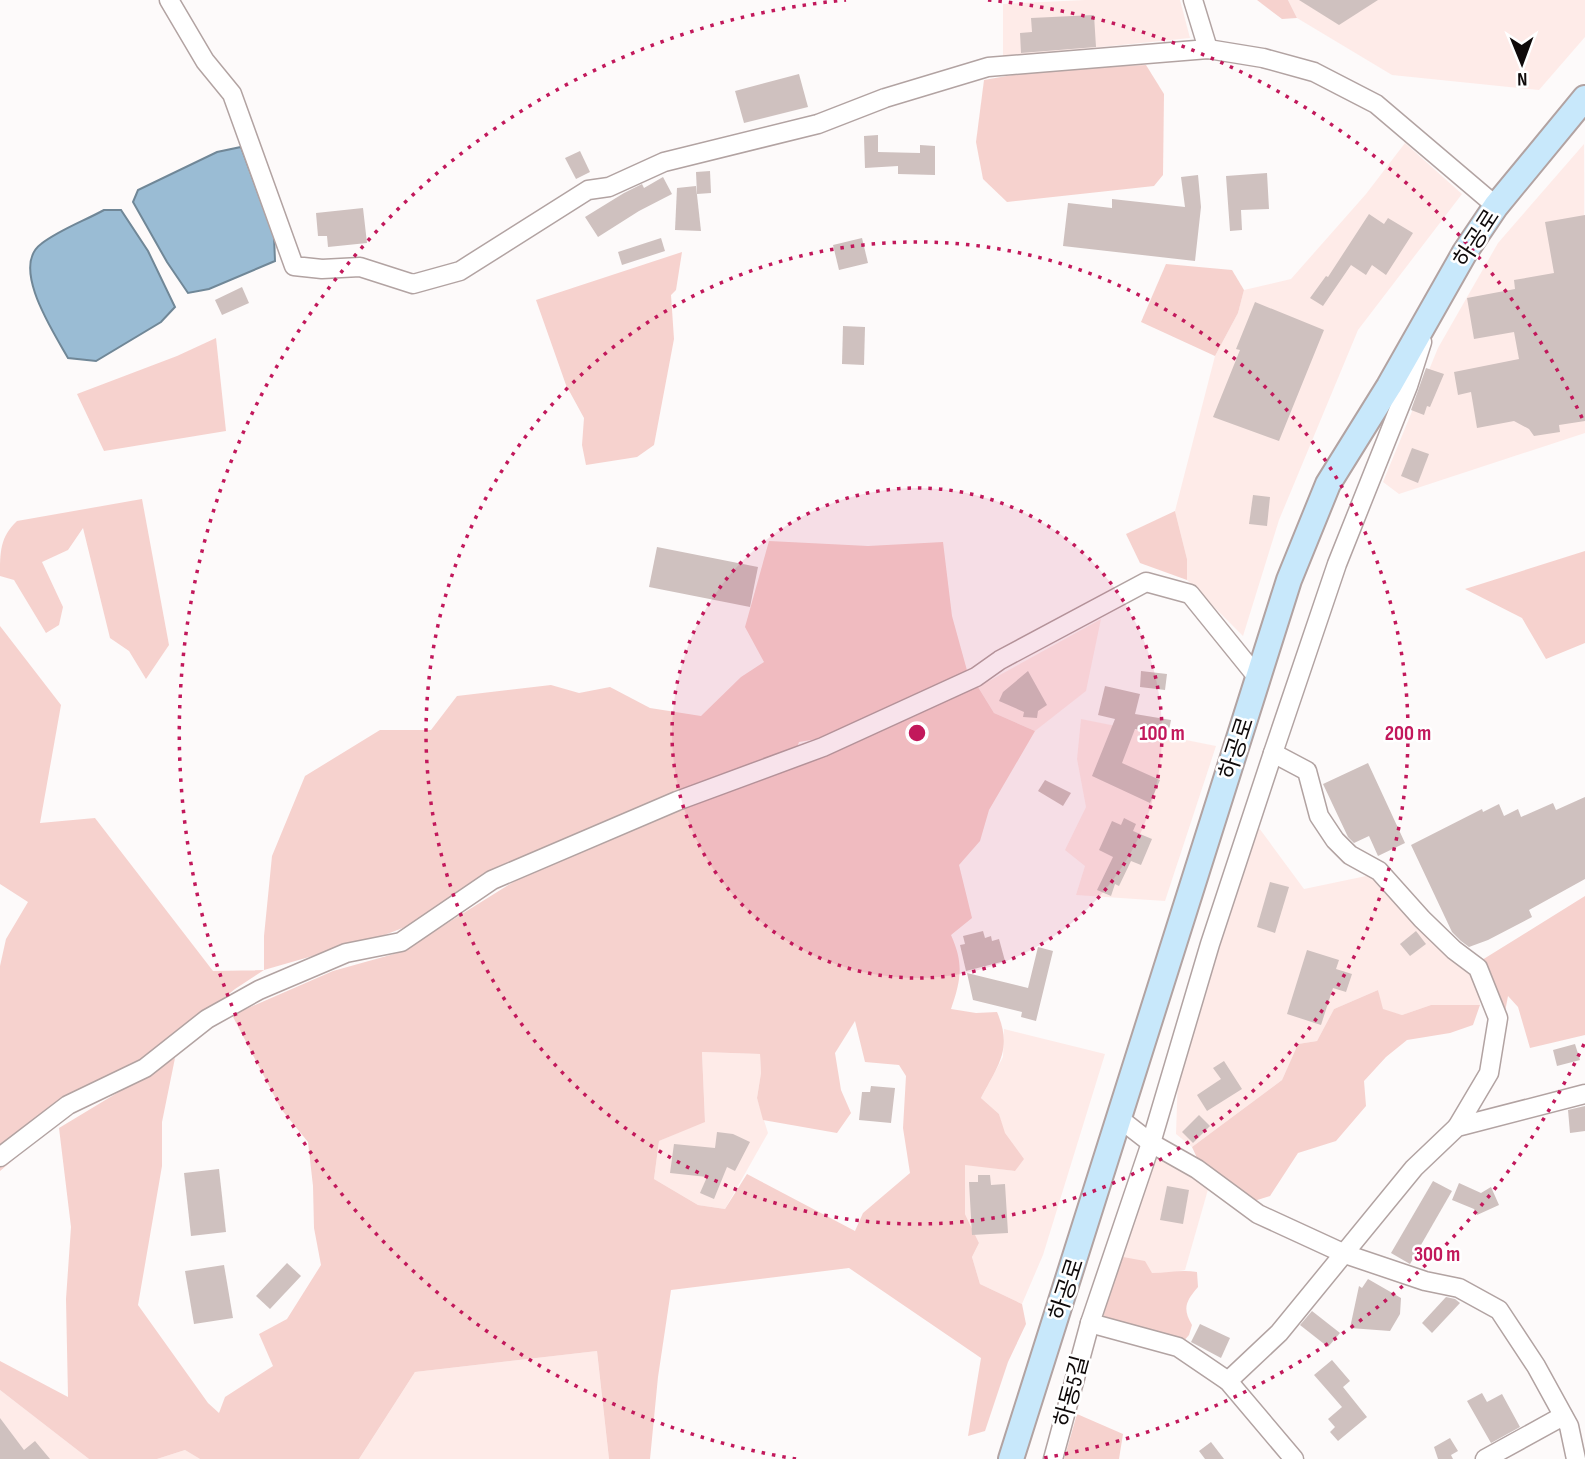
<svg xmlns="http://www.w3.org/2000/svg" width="1585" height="1459" font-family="'Sofia Sans Condensed','Noto Sans KR',sans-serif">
<rect width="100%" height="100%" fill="#fdfafa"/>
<g fill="#feebe8">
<polygon points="1085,0 1180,0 1190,38 1003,57 1003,4"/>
<polygon points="1288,0 1585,0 1585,37 1539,90 1392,75 1297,18"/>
<polygon points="1405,143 1462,194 1358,330 1279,520 1243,636 1187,580 1187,559 1175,511 1215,356 1238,313 1244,290 1291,279 1366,194"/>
<polygon points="1584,144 1585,433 1399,494 1383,482 1438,348 1498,243"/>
<polygon points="1101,619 1086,691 1035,731 994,713 978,687"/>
<polygon points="1081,719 1216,746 1165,901 1076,895 1085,866 1065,850 1086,807 1077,759"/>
<polygon points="1259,828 1304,889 1371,875 1477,981 1480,1005 1431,1005 1402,1015 1382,1010 1378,990 1334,1009 1317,1041 1298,1044 1282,1080 1192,1147 1176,1134 1178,1074 1214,954"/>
<polygon points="1004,1029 1105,1054 1043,1255 1022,1304 980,1284 972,1257 979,1243 965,1214 965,1164 1014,1171 999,1114 981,1098 1003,1057"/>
<polygon points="702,1052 760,1054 761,1073 757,1098 768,1133 725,1209 698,1205 654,1179 659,1141 705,1121"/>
<polygon points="1155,1155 1209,1186 1185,1270 1169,1273 1152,1273 1123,1257"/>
<polygon points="597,1351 609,1459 359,1459 415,1372"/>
<polygon points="0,1390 89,1459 0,1459"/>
<polygon points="185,1450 200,1459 157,1459"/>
</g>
<g fill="#f6d2ce" fill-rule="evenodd">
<polygon points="1257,0 1288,0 1297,18 1282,19"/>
<polygon points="1146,65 1164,94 1163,175 1154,186 1007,202 983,179 976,142 984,80 1046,69"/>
<polygon points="682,252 676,290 671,295 674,339 654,445 637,457 586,465 582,445 584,418 566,385 536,300"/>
<polygon points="1166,264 1232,270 1244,290 1238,313 1215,356 1141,322"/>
<polygon points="216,338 226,431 104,451 77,394 177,356"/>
<path d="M142 499 169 645 146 679 129 651 110 638 83 528 68 550 42 562 63 607 59 625 46 633 14 580 0 576C0 552 0 537 17 521Z"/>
<polygon points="1175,511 1187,559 1187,580 1140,563 1126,534"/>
<path d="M769 541 868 546 943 542 952 616 968 674 823 738 799 742 789 770 978 687 994 713 1035 731 989 810 980 841 959 865 972 918 951 935C964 964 961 980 951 1009L976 1013 997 1012C1013 1049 998 1065 981 1098L999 1114 1005 1133 1024 1159 1015 1171 965 1165V1214L979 1243 972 1257 980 1284 1022 1304 1026 1324 1008 1362 985 1431 968 1436 981 1358 849 1268 671 1290 658 1377 650 1459H609L597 1351 415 1372 359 1459H200L185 1450 157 1459H89L0 1390V1361L68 1397 66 1299 71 1227 59 1128 175 1058 162 1122V1166L138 1305 208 1403 219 1413 225 1397 273 1366 259 1334 287 1319 321 1265 314 1228 313 1186 308 1142 281 1109 232 1015 333 971 401 952 515 881 507 867 413 924 382 936 264 970 235 989 179 1034 33 1143 0 1171V966L6 939 28 902 0 884V626L61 705 40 823 95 818 213 971 264 970V936L272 856 305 776 380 730H431L457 696 551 685 579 693 610 687 650 708 701 716 741 677 764 662 745 627ZM855 1021 865 1062 899 1065 906 1076 903 1128 910 1173 863 1213 855 1231 747 1174 725 1209 698 1205 654 1179 659 1141 705 1122 702 1052 760 1054 761 1073 757 1098 763 1120 837 1133 851 1113 841 1090 835 1053Z"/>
<polygon points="1585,551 1585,643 1546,659 1522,618 1465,589"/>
<polygon points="1585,896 1585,1035 1530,1048 1518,1007 1508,996 1505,1012 1482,960"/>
<polygon points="1378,990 1383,1009 1402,1015 1431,1005 1480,1005 1473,1025 1450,1033 1407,1040 1386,1057 1364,1081 1366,1106 1336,1141 1298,1153 1270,1196 1254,1201 1198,1160 1192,1147 1282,1080 1298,1044 1317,1041 1334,1009"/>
<path d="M1123 1257 1145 1261 1152 1273C1168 1273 1182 1269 1197 1272L1198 1287C1186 1301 1182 1308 1192 1325L1189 1335 1182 1343 1103 1320 1107 1296Z"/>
<polygon points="1077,1414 1123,1434 1119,1459 1064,1459"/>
</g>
<g fill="#9abcd4" stroke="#708797" stroke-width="2">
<polygon points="241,147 274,236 275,261 209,289 188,293 167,262 133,202 138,190 217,152"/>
<path d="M104 210H121L148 251 175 307 161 322 96 361 68 358C54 333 10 267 41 244 59 230 84 221 104 210Z"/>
</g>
<g fill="#cfc1bf">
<polygon points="1299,0 1378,0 1339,25"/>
<polygon points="1094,15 1096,47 1021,53 1020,33 1032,32 1031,18"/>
<polygon points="799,74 808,107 744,123 735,91"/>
<polygon points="878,135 878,152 920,153 920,145 935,146 935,175 898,174 898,166 865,168 864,136"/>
<polygon points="580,151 590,172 576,179 565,158"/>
<polygon points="710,171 711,193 697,194 696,172"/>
<polygon points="1267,173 1269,209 1241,210 1242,230 1230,231 1226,176"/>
<polygon points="1198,175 1201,207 1195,261 1063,246 1068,203 1112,208 1112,199 1185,207 1181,177"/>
<polygon points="663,177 672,194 639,211 598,237 585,217 624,193 642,184 644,188"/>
<polygon points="696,186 701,231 675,230 677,188"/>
<polygon points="363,208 367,243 328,247 327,236 318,236 316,213"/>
<polygon points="1369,214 1384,224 1388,218 1413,233 1386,275 1372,265 1366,275 1351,265 1323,306 1310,298 1326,276 1328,277"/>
<polygon points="1585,215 1585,421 1559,425 1560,432 1534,436 1529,429 1514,421 1477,428 1471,392 1458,395 1454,372 1519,359 1514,332 1474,339 1467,298 1515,289 1514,280 1554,273 1545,222"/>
<polygon points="661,238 665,251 622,265 618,252"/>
<polygon points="862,238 868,263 839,270 833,245"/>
<polygon points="242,287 249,303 222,315 215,300"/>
<polygon points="1255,302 1324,330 1279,441 1213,417 1240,350 1236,349"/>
<polygon points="843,326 865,327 864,365 842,364"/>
<polygon points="1426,368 1444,374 1430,407 1427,406 1424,415 1411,410"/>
<polygon points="1412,448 1429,454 1418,483 1401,476"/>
<polygon points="1253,495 1270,497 1267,526 1249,524"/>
<polygon points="657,547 758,567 750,607 649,587"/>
<polygon points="1028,671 1047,705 1038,711 1037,718 1023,717 1024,712 999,701 1003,692"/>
<polygon points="1141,671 1167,674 1165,690 1140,687"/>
<polygon points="1105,686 1140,694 1135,714 1171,720 1168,735 1135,729 1122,763 1160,780 1150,803 1092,776 1115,719 1098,715"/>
<polygon points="1368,763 1405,843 1378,856 1369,836 1354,843 1348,837 1323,784"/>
<polygon points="1045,780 1071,793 1063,806 1038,791"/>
<polygon points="1585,797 1585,879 1529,910 1532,917 1488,940 1469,947 1461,941 1452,932 1411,845 1482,809 1483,812 1499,804 1504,816 1518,809 1521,817 1553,803 1556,810"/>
<polygon points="1124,818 1136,824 1133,831 1152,839 1141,865 1131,861 1119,886 1115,884 1111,896 1097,890 1113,857 1099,850 1112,821 1121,825"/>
<polygon points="1270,882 1289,887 1275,933 1257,927"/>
<polygon points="983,931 985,938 991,936 992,941 999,939 1005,961 966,971 960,945 965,944 963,936"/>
<polygon points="1416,931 1426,944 1410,956 1400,944"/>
<polygon points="1038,947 1053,951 1036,1021 1021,1017 1022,1012 973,1000 967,973 1028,988"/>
<polygon points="1307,950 1339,960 1336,969 1352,974 1346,992 1333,988 1321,1025 1287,1014"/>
<polygon points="1575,1044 1580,1060 1557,1066 1553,1050"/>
<polygon points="1224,1061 1242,1089 1207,1111 1197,1095 1221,1079 1213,1068"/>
<polygon points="871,1086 895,1088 891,1123 859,1120 862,1092 870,1092"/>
<polygon points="1585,1106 1585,1131 1570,1133 1568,1110"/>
<polygon points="1199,1115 1210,1126 1193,1143 1182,1132"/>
<polygon points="717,1132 733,1134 750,1142 735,1171 727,1167 714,1199 700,1193 707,1177 670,1173 674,1144 715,1148"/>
<polygon points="219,1169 226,1232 191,1236 184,1173"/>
<polygon points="978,1175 990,1175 991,1185 1005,1184 1008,1233 972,1235 969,1182 978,1182"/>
<polygon points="1433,1181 1452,1191 1410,1264 1391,1253"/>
<polygon points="1459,1183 1481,1193 1491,1187 1499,1205 1477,1215 1474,1209 1452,1200"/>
<polygon points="1167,1186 1189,1190 1183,1224 1160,1220"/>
<polygon points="287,1263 301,1276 270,1309 256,1296"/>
<polygon points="224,1265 233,1318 194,1324 185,1271"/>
<polygon points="1368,1279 1401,1298 1400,1314 1390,1331 1350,1328 1359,1286 1362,1288"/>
<polygon points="1446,1297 1455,1299 1460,1303 1432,1333 1422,1323"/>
<polygon points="1312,1311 1340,1333 1328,1347 1300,1325"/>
<polygon points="1200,1324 1230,1338 1221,1358 1191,1342"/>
<polygon points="1332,1360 1350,1381 1343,1387 1367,1417 1338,1441 1330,1432 1335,1427 1328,1419 1342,1407 1314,1375"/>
<polygon points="1482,1393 1487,1402 1502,1394 1520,1427 1491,1443 1467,1401"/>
<polygon points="0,1418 24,1450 35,1441 50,1459 0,1459"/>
<polygon points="1450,1438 1458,1451 1451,1455 1453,1459 1438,1459 1434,1447"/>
<polygon points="1211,1442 1224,1459 1205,1459 1199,1451"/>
</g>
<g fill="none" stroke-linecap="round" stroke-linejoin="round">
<defs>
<g id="minor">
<polyline points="169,0 205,61 232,94 294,266 322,269 360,267 413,284 460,271 588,190 609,187 664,162 818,124 885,98 988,67 1208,49 1263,58 1314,72 1376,104 1496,206"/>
<polyline points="1193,0 1208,49"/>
<polyline points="1422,342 1408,386 1337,564 1273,753 1307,771 1319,816 1335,840 1350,855 1379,871 1422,919 1454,950 1478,968 1498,1018 1489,1073 1457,1127"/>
<polyline points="1120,1119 1151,1143 1197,1169 1258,1214 1345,1254 1425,1281 1459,1288 1499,1310 1536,1366 1569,1426 1576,1459"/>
<polyline points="0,1157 68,1105 145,1068 207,1019 259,990 346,953 401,942 492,880 677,801 823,747 976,677 1000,660 1146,582 1190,594 1258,678"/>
<polyline points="1090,1323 1178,1347 1228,1381 1294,1459"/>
<polyline points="1228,1381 1279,1333 1414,1168 1457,1127 1585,1094"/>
<polyline points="1053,1459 1090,1323 1151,1143 1210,944 1273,753"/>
<polyline points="1485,1459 1563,1416"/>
</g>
<polyline id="secondary" points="1011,1459 1289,580 1328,484 1389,386 1465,252 1496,206 1585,98"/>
</defs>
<use href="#minor" stroke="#b2a3a2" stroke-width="21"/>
<use href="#secondary" stroke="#b2a3a2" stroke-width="28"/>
<use href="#minor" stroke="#fff" stroke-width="18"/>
<use href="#secondary" stroke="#c8e8fb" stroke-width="24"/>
</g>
<circle cx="917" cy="733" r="245" fill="#c2185b" fill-opacity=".12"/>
<g fill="none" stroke="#c2185b" stroke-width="3.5" stroke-dasharray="3.5 7">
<circle cx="917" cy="733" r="245"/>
<circle cx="917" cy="733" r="491"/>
<path d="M1584 1044A736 736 0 0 1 1038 1459M796 1459A736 736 0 0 1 846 0M988 0A736 736 0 0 1 1584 422"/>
</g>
<g text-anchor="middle" stroke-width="5" stroke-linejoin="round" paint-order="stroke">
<g font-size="23" fill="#0f0a0a" stroke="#fff">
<text transform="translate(1476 238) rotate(-57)" y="8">하공로</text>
<text transform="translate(1236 748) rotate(-72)" y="8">하공로</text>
<text transform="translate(1066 1289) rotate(-72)" y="8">하공로</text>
<text transform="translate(1071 1391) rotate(-75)" y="8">하동5길</text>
</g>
</g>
<circle cx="917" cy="733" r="10" fill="#c2185b" stroke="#fff" stroke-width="3.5"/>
<g font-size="21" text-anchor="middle" font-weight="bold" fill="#c2185b" stroke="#fff" stroke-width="5" stroke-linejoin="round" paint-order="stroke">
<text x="1162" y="740">100 m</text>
<text x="1408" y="740">200 m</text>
<text x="1437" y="1261">300 m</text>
</g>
<g transform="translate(1522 63) rotate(179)" stroke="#ffffff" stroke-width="5" paint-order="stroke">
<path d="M0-5L12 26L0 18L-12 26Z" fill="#0f0a0a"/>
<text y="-10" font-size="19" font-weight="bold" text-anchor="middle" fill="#0f0a0a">N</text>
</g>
</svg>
